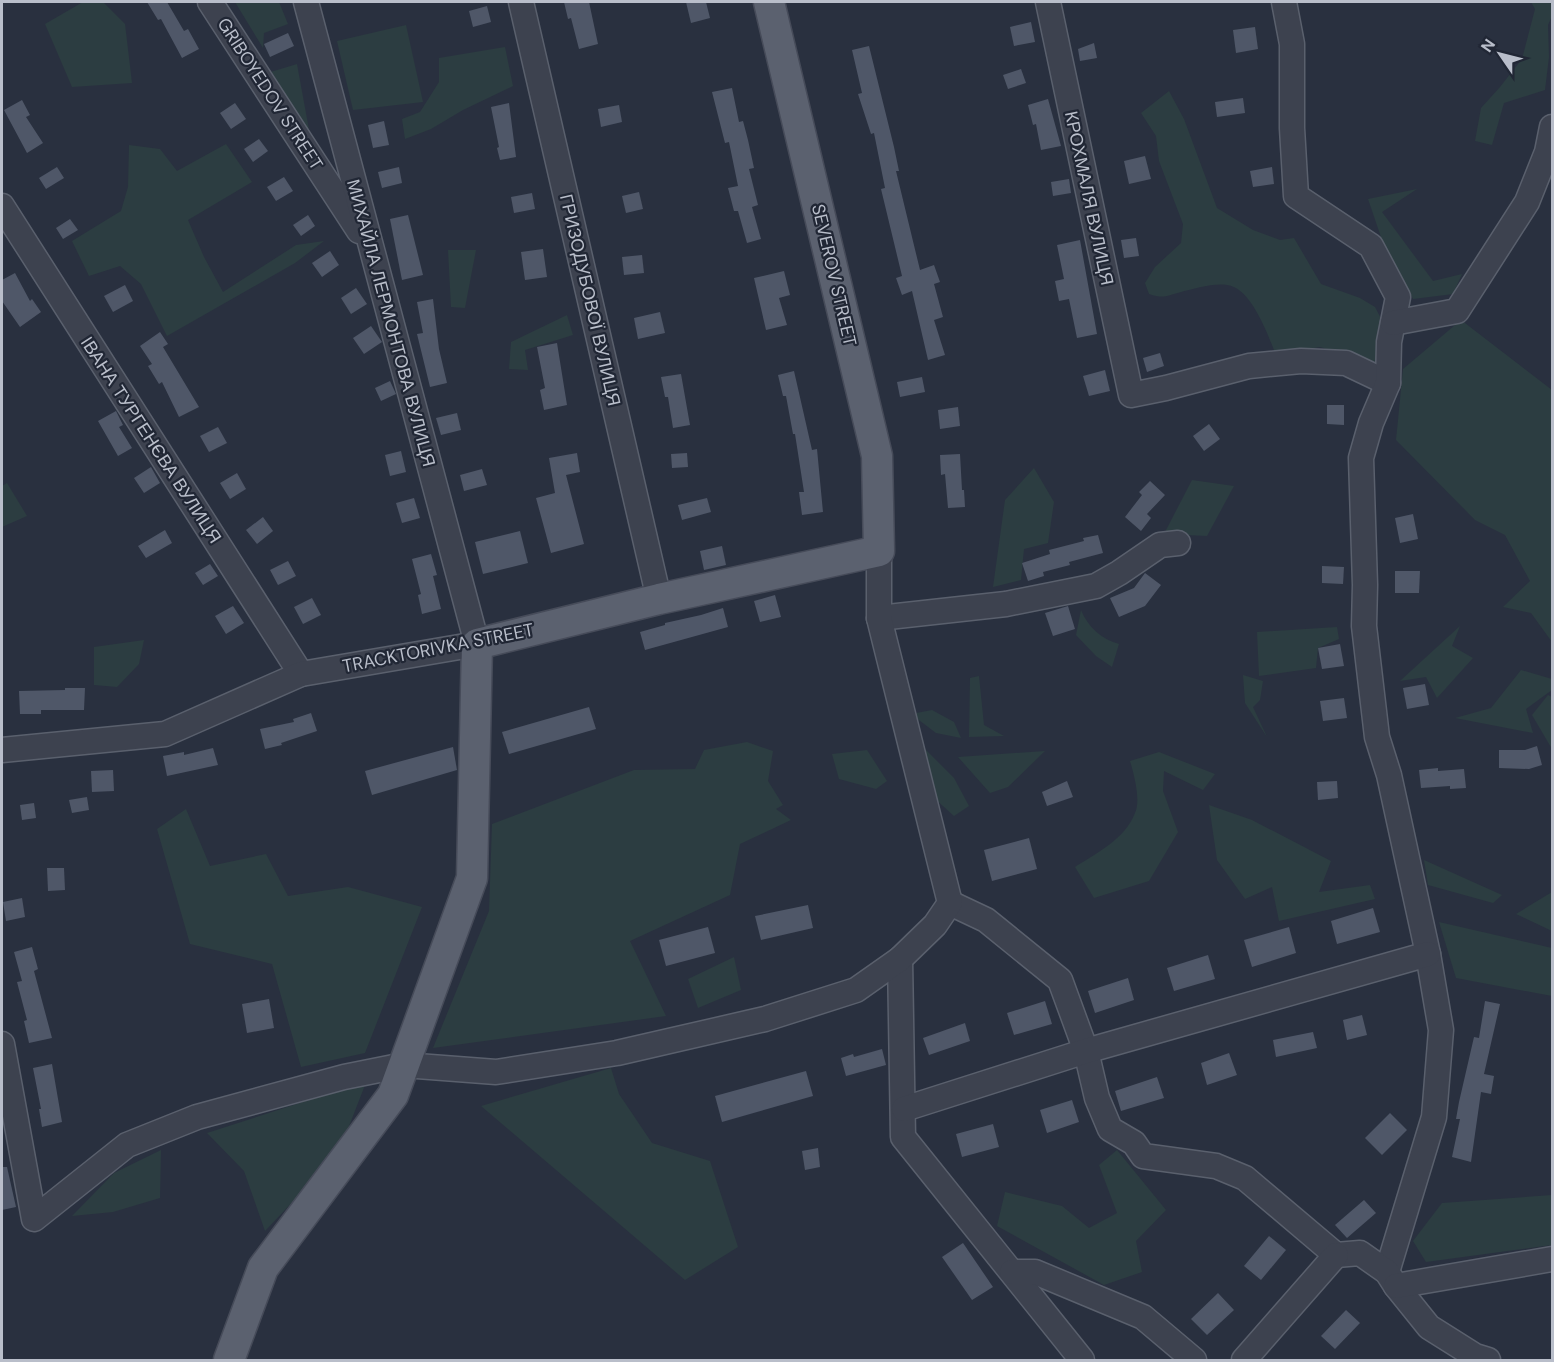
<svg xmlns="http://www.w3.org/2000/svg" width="1554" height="1362" font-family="'DM Sans',sans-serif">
<rect width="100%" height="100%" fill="#29303f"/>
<g fill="#2c3d41">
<polygon points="83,2 103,2 125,24 132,83 72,87 45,24"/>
<polygon points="235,2 279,2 288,24 264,33 263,48"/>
<polygon points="1531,2 1552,2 1552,16 1548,25 1549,57 1545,90 1504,103 1492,145 1475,141 1481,108 1500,87 1522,59 1535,9"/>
<polygon points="406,25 423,102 353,110 337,41"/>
<polygon points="505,47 513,86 463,110 431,129 405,139 402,119 420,112 439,82 439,58"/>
<polygon points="297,64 312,146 264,74"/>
<path d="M1169 91 1184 119 1217 208 1253 230 1280 240 1294 238 1321 284 1360 298 1375 307 1386 328 1374 363 1320 347 1276 355C1268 335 1251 287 1227 285 1212 283 1194 289 1181 292 1166 296 1164 299 1149 294L1145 283 1155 267 1181 243 1183 224 1159 161 1156 136 1141 113Z"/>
<polygon points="226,144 252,182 188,220 204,257 223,292 296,245 324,241 295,263 167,336 141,284 120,266 89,276 72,241 121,211 128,187 129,145 160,149 177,171"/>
<polygon points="1417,189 1382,212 1433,281 1462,274 1453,294 1413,299 1384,246 1368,199"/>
<polygon points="448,250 476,250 465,308 451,307"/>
<polygon points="567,315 573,335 525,350 528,370 509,369 511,342"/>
<polygon points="1461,320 1552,390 1552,642 1531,613 1503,607 1530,581 1505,535 1475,520 1396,440 1403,369"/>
<polygon points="1034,468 1054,502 1048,543 1024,549 1021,580 993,587 1005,500"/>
<polygon points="1192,480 1234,486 1207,536 1164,534"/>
<polygon points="7,483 27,516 2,527 2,486"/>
<path d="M1081 610C1088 627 1101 639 1119 644L1112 667 1096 656 1076 635Z"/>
<polygon points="1460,626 1452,646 1473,658 1437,698 1426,677 1400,681"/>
<polygon points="1337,627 1339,639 1318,648 1316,668 1259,676 1257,632"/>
<polygon points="144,640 139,664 117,687 94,685 94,647"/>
<polygon points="1521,670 1552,679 1552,690 1526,709 1533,733 1455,718 1491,708"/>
<polygon points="1243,675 1263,681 1260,700 1253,707 1267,737 1245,703"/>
<polygon points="979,676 984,725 1004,736 969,737 970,678"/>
<polygon points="1548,695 1552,697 1552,749 1532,715"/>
<polygon points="932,710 954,722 961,738 936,733 911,714"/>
<polygon points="747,742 773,751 768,781 783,805 776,809 791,820 740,844 730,895 630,941 666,1016 433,1048 489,911 492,824 634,770 695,769 704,750"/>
<polygon points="922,746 954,778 969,806 954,816 933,797"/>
<polygon points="867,750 887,781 876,789 839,779 832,754"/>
<polygon points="1045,751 1008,787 990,793 958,757"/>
<path d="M1159 752 1215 774 1203 790 1164 771 1163 791 1178 832 1149 881 1094 898 1075 867C1097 853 1125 839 1135 813 1141 801 1134 774 1130 761Z"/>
<polygon points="1209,805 1252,820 1331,861 1319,892 1370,885 1375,899 1279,921 1272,887 1245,899 1217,860"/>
<polygon points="186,809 210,866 266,854 288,896 348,887 422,907 365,1053 301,1067 272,964 190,944 157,829"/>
<polygon points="1424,860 1502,895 1493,903 1428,885"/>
<polygon points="1552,892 1552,931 1516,914"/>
<polygon points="1439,922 1552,948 1552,996 1456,978"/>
<polygon points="734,957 741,990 698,1008 688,979"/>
<polygon points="611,1068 619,1094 652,1143 710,1161 738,1247 685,1280 481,1106"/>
<polygon points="365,1085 346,1134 302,1192 265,1231 244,1171 207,1133 312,1099"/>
<polygon points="161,1150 160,1198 113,1212 72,1216 114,1173"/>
<polygon points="1117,1150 1166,1210 1136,1241 1142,1272 1104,1285 997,1226 1005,1192 1062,1206 1089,1228 1117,1213 1099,1165"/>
<polygon points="1552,1195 1552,1245 1426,1262 1413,1241 1442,1203"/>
</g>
<g fill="#4f5768">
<polygon points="147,2 167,2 184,31 188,29 199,49 182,58 161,19 158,20"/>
<polygon points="564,2 589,2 598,44 579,49 571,18 568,19"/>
<polygon points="686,2 706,2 710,18 691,23"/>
<polygon points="487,6 491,22 473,27 469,11"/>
<polygon points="1031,22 1035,42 1014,46 1010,27"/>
<polygon points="1255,27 1258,49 1236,53 1233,30"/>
<polygon points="288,33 294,46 270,57 264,44"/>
<polygon points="1094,43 1097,58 1080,61 1078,49"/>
<polygon points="869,46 894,147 899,171 896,171 920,270 934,265 940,282 934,284 943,317 934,320 945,355 928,360 912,291 902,295 896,278 902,276 881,189 885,188 874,133 871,134 858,94 862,93 852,50"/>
<polygon points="1021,69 1026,83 1008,89 1003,75"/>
<polygon points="732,88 739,122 743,121 748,140 754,168 749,169 758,205 752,207 761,239 747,243 738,211 734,211 728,188 738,186 729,142 725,143 712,92"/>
<polygon points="1243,98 1245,113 1217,117 1215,102"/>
<polygon points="1048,99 1061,146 1041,150 1036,124 1033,125 1028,105"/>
<polygon points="22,100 30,115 26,117 43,143 27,153 4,110"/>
<polygon points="235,103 246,119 231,129 220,113"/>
<polygon points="509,103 516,157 500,160 497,148 499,147 491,107"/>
<polygon points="619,105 622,122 601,127 598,109"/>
<polygon points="384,121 389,145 373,148 368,125"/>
<polygon points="259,139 268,151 253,162 244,149"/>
<polygon points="1145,156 1151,179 1129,184 1124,161"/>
<polygon points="57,167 64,178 46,189 39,178"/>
<polygon points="399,167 402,183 382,188 378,172"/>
<polygon points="1272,167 1274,184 1253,187 1250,171"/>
<polygon points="284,177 293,191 276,201 267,187"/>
<polygon points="1069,179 1071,193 1053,196 1051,182"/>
<polygon points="639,192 643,209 626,213 622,196"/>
<polygon points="532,193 535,209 514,213 511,197"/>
<polygon points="308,215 315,226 301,236 293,225"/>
<polygon points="408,215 423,275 402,280 390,219"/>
<polygon points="70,219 78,230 63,239 56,228"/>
<polygon points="1136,238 1139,256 1124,258 1121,240"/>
<polygon points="1080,240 1097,334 1077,338 1069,299 1059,301 1055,281 1064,279 1057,245"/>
<polygon points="543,249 547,277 525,280 521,252"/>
<polygon points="330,251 339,265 322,277 312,263"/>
<polygon points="642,255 644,273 624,275 622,257"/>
<polygon points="784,271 790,295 779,298 787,325 766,330 754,278"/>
<polygon points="15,273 30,301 32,299 41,312 20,327 2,301 2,280"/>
<polygon points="125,285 133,301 113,312 104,296"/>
<polygon points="356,288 367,304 351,314 341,298"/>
<polygon points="433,299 439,349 447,383 430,387 417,334 423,333 417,302"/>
<polygon points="660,312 665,333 638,339 634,318"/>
<polygon points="371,326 382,342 364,354 353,338"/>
<polygon points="160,332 168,344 163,347 199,407 179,417 162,382 159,384 148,366 152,364 140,346"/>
<polygon points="557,343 567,405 544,410 540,390 545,388 537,347"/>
<polygon points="1160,353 1164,366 1147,372 1143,358"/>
<polygon points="1105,370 1110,391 1089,396 1083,376"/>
<polygon points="794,371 812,450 817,449 823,512 802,515 799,492 804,492 795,434 793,434 786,396 783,396 778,375"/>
<polygon points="681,374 690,425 673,428 668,397 665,397 661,377"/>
<polygon points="922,377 925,392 900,397 897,382"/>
<polygon points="390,381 396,394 381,401 375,388"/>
<polygon points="1327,405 1344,405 1344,425 1327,424"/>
<polygon points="958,407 960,426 940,429 938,410"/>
<polygon points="116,411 123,425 119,427 132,448 118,456 98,421"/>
<polygon points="457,413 461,430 441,435 436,418"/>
<polygon points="1209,424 1220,439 1204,451 1193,436"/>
<polygon points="218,427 227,443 209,452 200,436"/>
<polygon points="401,451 406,472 390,476 385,455"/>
<polygon points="577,453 580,472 566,475 584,544 551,553 536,498 555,493 549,458"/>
<polygon points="687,453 688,467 672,468 671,454"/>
<polygon points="960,454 962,490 964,490 965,507 948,508 945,474 941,475 940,455"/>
<polygon points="151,467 160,483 144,493 134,478"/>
<polygon points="482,469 487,485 464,491 460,475"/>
<polygon points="237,473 246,489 230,499 220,483"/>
<polygon points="1150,481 1165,495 1147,514 1151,518 1141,531 1125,517 1142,495 1139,492"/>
<polygon points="414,498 420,518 402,523 396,503"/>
<polygon points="707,498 711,512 682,520 678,505"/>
<polygon points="1413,514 1418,539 1400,543 1395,518"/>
<polygon points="263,517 273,531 257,544 246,530"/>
<polygon points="165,530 172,543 146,558 138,546"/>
<polygon points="520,531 528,563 483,574 475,542"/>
<polygon points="1098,535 1103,553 1069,562 1070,565 1043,572 1044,576 1028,581 1022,563 1050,554 1049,550 1084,541 1083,538"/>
<polygon points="722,546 726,565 704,570 700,551"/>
<polygon points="431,554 437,575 433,576 441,609 422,614 418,595 421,594 412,559"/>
<polygon points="288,561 296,576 278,585 270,570"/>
<polygon points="210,564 218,576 203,585 195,573"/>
<polygon points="1322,566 1344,567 1343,584 1322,583"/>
<polygon points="1395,571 1420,571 1419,593 1395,593"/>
<polygon points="1145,573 1161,585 1145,606 1119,617 1110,598 1134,588"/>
<polygon points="775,595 781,617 760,622 754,601"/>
<polygon points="312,598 321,615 303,624 294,607"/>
<polygon points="233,606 244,623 226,634 215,616"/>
<polygon points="1068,606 1075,629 1053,636 1045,613"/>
<polygon points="723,608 728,627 645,650 640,632 665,625 665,623 701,615"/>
<polygon points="1340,644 1344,666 1322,669 1318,648"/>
<polygon points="1425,684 1429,705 1407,709 1403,688"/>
<polygon points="65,688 85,688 84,710 41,710 41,714 20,714 19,691 65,690"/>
<polygon points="1344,698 1347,718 1323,721 1320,701"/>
<polygon points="589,707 596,729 509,754 502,732"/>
<polygon points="311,713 317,731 281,743 282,745 265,749 260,729 294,722 293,719"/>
<polygon points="1537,746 1542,765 1529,769 1499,768 1499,750 1525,750"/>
<polygon points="453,747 457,770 372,795 365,771"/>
<polygon points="213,748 218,765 167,776 163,756 184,752 184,755"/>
<polygon points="1438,768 1438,771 1464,769 1466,788 1450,789 1450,786 1421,788 1419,770"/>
<polygon points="113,770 114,791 92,792 91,771"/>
<polygon points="1067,781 1073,797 1047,806 1042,792"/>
<polygon points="1337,781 1338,798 1318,800 1317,782"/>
<polygon points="87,797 89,810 72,813 69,800"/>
<polygon points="34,803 36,818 22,820 20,805"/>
<polygon points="1029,838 1037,869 992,881 984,850"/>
<polygon points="47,868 64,868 65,890 48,891"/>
<polygon points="22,898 25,917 6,921 3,902"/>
<polygon points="808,905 813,928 761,940 755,916"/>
<polygon points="1373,908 1380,932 1337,944 1331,921"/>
<polygon points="708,927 715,953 666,966 659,940"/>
<polygon points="1289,927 1296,953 1252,967 1244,940"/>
<polygon points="32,947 38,969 34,971 52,1038 29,1043 24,1021 27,1020 17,982 22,981 14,952"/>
<polygon points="1208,955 1215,979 1174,991 1167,968"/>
<polygon points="1128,978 1134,1000 1095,1013 1088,991"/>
<polygon points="269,999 274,1028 247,1033 242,1004"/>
<polygon points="1045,1001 1052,1024 1014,1035 1007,1013"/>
<polygon points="1485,1001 1500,1004 1484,1074 1494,1076 1491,1094 1481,1092 1471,1162 1452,1157 1460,1119 1456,1119 1459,1102 1474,1037 1479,1038"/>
<polygon points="1362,1015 1367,1035 1347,1040 1343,1020"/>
<polygon points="965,1023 970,1041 929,1055 923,1038"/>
<polygon points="1313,1032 1317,1048 1276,1057 1273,1040"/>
<polygon points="882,1049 886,1065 846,1076 841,1058 853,1054 854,1057"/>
<polygon points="1229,1053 1237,1075 1207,1085 1201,1063"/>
<polygon points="52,1064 62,1122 42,1127 39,1109 41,1109 33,1068"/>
<polygon points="806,1071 813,1096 722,1122 715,1096"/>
<polygon points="1157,1077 1164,1098 1121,1111 1115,1091"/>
<polygon points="1072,1100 1079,1122 1047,1133 1040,1110"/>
<polygon points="1390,1113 1407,1130 1382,1155 1365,1138"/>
<polygon points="993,1124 999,1147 962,1157 956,1134"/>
<polygon points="818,1148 820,1167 805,1170 802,1151"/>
<polygon points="2,1167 7,1167 16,1207 2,1210"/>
<polygon points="1364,1200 1376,1213 1347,1238 1335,1225"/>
<polygon points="1269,1236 1286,1250 1261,1280 1244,1266"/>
<polygon points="963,1243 993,1287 972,1300 942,1257"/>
<polygon points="1218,1293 1234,1310 1207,1335 1191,1319"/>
<polygon points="1346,1310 1360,1323 1335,1349 1321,1336"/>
</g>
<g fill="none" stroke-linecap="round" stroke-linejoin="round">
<defs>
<g id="minor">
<polyline points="210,2 359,231"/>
<polyline points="521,2 659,599"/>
<polyline points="1048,2 1131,395 1166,388 1249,366 1301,361 1346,363 1388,383"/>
<polyline points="1284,2 1292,44 1292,128 1296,196 1371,246 1398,297 1389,342 1388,383 1371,423 1361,458 1365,585 1364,626 1377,737 1389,775 1428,954 1441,1030 1434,1117 1387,1272"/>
<polyline points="2,206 301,674"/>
<polyline points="1393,323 1457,311 1527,202 1547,152 1552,127"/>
<polyline points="879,618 1006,604 1096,586 1119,573 1160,545 1178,543"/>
<polyline points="2,750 165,734 301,674 477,644 306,2"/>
<polyline points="950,903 986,920 1060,980 1086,1051 1097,1098 1110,1129 1134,1143 1143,1156 1216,1166 1245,1178 1336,1255 1360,1253 1387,1272 1396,1286 1429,1327 1475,1356 1488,1360"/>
<polyline points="900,959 903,1137 1082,1360"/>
<polyline points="2,1044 34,1219 127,1145 197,1117 344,1077 404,1065 496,1072 617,1053 765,1019 856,990 900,959 935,925 950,903 879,618 879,551"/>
<polyline points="904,1109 1086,1051 1428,954"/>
<polyline points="1012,1272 1035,1272 1143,1317 1194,1360"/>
<polyline points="1396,1286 1552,1259"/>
<polyline points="1244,1360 1336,1255"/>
</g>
<polyline id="major" points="229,1360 263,1268 393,1095 472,878 477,644 659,599 879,551 877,456 769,2"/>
</defs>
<use href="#minor" stroke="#5a606d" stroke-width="27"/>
<use href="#major" stroke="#464b59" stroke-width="33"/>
<use href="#minor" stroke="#3d424f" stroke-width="24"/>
<use href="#major" stroke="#5b616f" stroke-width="30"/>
</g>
<g text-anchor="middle" stroke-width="4.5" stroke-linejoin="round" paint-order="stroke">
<g font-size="18" fill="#b9beca" stroke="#212735">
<text transform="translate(270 94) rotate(57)" y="6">GRIBOYEDOV STREET</text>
<text transform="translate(1089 198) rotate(78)" y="6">КРОХМАЛЯ ВУЛИЦЯ</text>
<text transform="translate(834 275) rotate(77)" y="6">SEVEROV STREET</text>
<text transform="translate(590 300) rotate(77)" y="6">ГРИЗОДУБОВОЇ ВУЛИЦЯ</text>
<text transform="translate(391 323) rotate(75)" y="6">МИХАЙЛА ЛЕРМОНТОВА ВУЛИЦЯ</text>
<text transform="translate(151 440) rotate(57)" y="6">ІВАНА ТУРГЕНЄВА ВУЛИЦЯ</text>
<text transform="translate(438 648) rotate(-11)" y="6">TRACKTORIVKA STREET</text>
</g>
</g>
<rect width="1554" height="1362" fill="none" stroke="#b9beca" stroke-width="6"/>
<g transform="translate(1500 54) rotate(305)" stroke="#212735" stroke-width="4.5" paint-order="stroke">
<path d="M0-4.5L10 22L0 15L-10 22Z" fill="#b9beca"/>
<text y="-9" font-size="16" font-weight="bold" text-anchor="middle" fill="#b9beca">N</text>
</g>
</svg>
